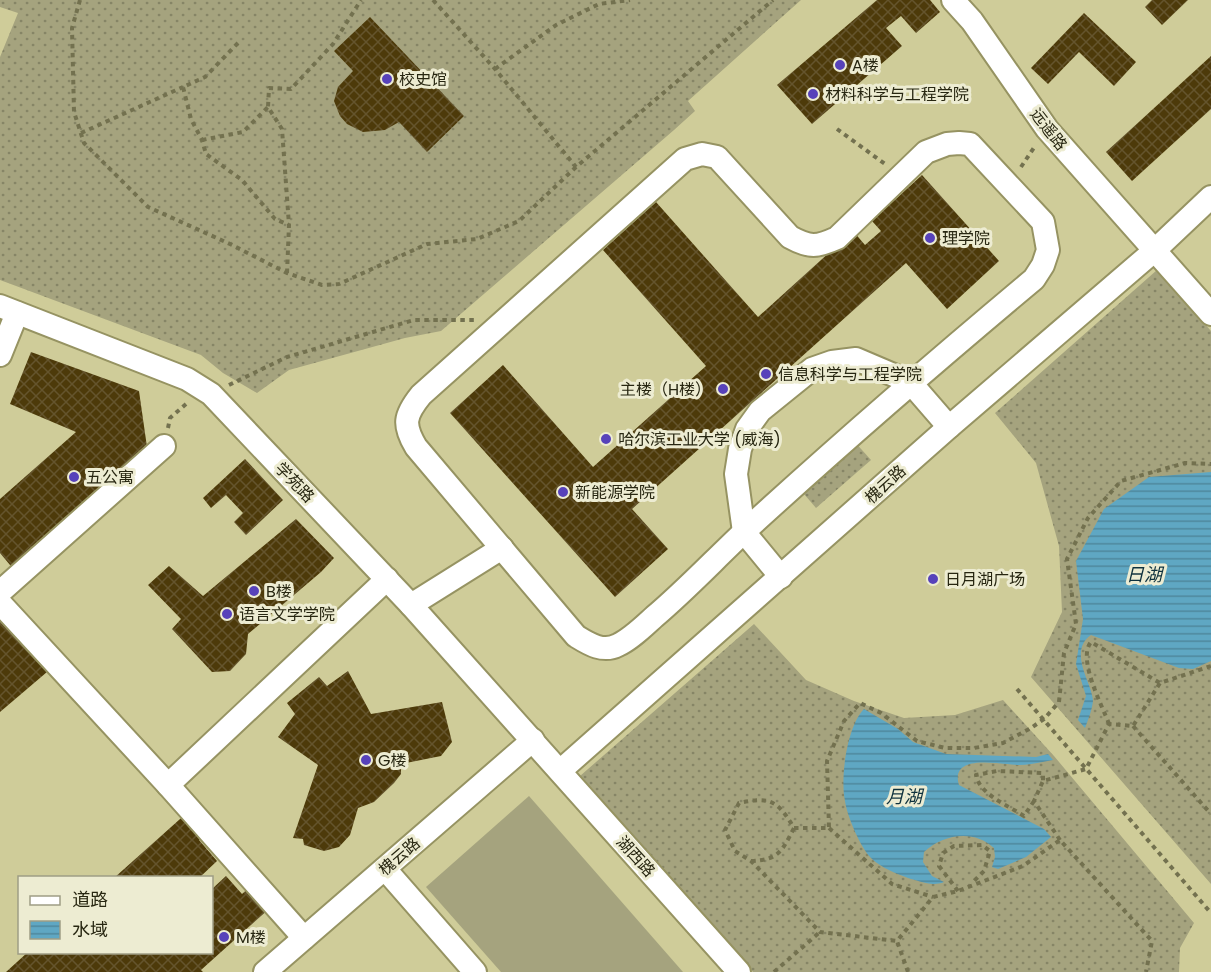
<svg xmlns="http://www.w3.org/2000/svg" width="1211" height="972" font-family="Poppins,'Noto Sans SC',sans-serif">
<defs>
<pattern id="grass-dots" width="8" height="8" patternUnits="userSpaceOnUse" patternTransform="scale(1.5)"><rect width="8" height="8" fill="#a5a37e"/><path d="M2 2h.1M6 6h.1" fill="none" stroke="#868566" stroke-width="1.8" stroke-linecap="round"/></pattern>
<pattern id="water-rules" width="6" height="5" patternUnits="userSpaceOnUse" patternTransform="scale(1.5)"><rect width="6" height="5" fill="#5fa7c3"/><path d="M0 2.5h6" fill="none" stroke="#4e889d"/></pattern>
<pattern id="building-cross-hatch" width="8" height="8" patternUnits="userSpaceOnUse" patternTransform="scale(1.5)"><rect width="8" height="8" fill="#4d3a0a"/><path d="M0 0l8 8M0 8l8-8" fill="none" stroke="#64542d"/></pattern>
</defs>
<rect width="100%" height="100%" fill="#cfcc99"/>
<g fill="url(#grass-dots)">
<polygon points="0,0 801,0 688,101 695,111 674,130 441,331 405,338 289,370 257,393 223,373 201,355 0,280 0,57 18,13 0,7"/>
<polygon points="1157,270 1211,331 1211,884 1031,677 1062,612 1059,546 1036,463 995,413"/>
<polygon points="853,440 871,460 816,508 798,487"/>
<polygon points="754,624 806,680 854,701 904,718 955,715 1003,700 1054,756 1194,923 1180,948 1179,972 753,972 580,776"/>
</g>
<polygon fill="#a5a37e" points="529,796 683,972 501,972 426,887"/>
<g fill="url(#water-rules)">
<path d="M1211 472V661L1193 669 1179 668 1091 635C1067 652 1093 684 1093 701 1092 710 1088 720 1085 728L1078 720 1086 696 1076 664 1083 619 1076 561 1104 509 1149 477Z"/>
<path d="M864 709 898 729 913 742 946 754 1036 757 1048 754 1053 760C1042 762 1031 765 1019 765 1003 765 949 752 959 785L1044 829 1051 837 1026 857 998 869 992 867 995 857 994 848C974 829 943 834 924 852L923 862 932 876 944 882C932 887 919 881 908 878 895 873 882 868 872 859 861 849 847 816 845 801 840 778 847 726 864 709Z"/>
</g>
<g fill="url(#building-cross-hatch)">
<polygon points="877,0 930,0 940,12 916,33 901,16 886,28 902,46 812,124 777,85"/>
<polygon points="1152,0 1188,0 1162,25 1145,7"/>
<polygon points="1084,13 1136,62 1114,86 1079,52 1048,84 1031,68"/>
<polygon points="370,17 464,116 427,152 399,122 385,130 363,132 347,124 340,116 334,101 338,87 353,71 334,51"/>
<polygon points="1211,56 1211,109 1132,181 1106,152"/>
<polygon points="922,175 999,261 947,309 906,263 632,509 668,549 615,597 450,413 503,365 593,467 706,366 603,250 656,202 758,317 853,231 865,245 881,231 872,221"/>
<polygon points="31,352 139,391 148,454 15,571 0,553 0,499 76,432 10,404"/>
<polygon points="245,459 283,500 246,535 234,522 243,513 226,495 211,508 203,498"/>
<polygon points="296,519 334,558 321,572 248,634 246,654 230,671 212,672 172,629 181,619 148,585 169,566 203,596"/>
<polygon points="0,616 47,672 0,712"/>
<polygon points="348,671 371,714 442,702 452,742 441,756 401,764 401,774 394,783 374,802 358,808 350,835 339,847 324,851 304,845 303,839 293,838 318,765 278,737 295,714 287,703 319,677 327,686"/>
<polygon points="189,811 208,832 199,840 217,861 199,878 114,878"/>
<polygon points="226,876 242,894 251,886 271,907 201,970 203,972 6,972 28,952 212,952 212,889"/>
</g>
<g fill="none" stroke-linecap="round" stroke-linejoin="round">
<defs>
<g id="minor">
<polyline points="953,0 972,21 1047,129 1211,314"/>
<path d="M959 143 970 144 1043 222 1048 250 1043 265 1034 279C936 361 840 444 746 530 715 559 686 590 654 617 643 627 631 639 618 645 603 653 589 644 576 636L416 447C403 425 404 416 421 395L685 159 702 154 717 157 790 237C810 248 817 247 837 238L926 152 947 144Z"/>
<polyline points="0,306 187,379 211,394 411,605 739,972"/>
<polyline points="0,355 17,313"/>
<polyline points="781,577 744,532 736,474 740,449 747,429 760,411 812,369 832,362 856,359 910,382 949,427"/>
<polyline points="0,592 164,446"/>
<polyline points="0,603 168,785 304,938"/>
<polyline points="411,605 502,548"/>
<polyline points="560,771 949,427 1154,251 1211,197"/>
<polyline points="168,785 387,579"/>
<polyline points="385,869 475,972"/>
<polyline points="265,972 533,740"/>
</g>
</defs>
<use href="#minor" stroke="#969362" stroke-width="26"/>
<g stroke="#73714f" stroke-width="4" stroke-dasharray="4.5 4.5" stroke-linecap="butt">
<polyline points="80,0 72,28 74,112 84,143 148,207 230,244 287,273 322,285 339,284 427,244 477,239 519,221 576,167 773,0"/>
<polyline points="433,0 495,69 576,167"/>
<polyline points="238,43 205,77 183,87 191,119 202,140 206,154 242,180 275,219 289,225"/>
<polyline points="495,69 556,25 599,4 630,0"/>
<polyline points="837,129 885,164"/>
<polyline points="81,133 183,87"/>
<polyline points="202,140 243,132 268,107"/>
<polyline points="1021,167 1035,146"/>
<polyline points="287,273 289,225 282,129 268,107 269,88 291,89 333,44 361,0"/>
<polyline points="229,385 287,357 414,320 474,320"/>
<polyline points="168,428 170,418 186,404"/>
<polyline points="1017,689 1211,913"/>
<path d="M1109 724C1102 705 1077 659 1091 642L1160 683"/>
<polyline points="1133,726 1211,814"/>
<path d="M1034 801 1024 816C1009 806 979 794 976 775L997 771 1043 773V781"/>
<polyline points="794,828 829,828 827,761 844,721 860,703 881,713 917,741 945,748 974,748 1003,743 1031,728 1044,719 1059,702 1064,653 1076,624 1067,559 1088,518 1121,481 1185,463 1211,464"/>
<polyline points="829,828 892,884 933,897"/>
<polyline points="1060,840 1034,801 1043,781 1086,769 1109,724 1133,726 1160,683 1211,666"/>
<path d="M751 861C779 860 782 851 794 828 778 801 770 796 739 803L725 830 735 851 751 861 820 932 897 941"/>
<polyline points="958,891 939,866 943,853 954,846 982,845 990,851 984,871 972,883"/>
<polyline points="774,972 820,932"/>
<polyline points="908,972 897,941 933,897 958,891 1023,866 1060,840 1152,941 1146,972"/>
</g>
<use href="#minor" stroke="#fff" stroke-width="22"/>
</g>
<g fill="#5742ba" stroke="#edecd2" stroke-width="2">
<circle cx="840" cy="65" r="6"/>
<circle cx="387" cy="79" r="6"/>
<circle cx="813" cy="94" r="6"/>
<circle cx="930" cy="238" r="6"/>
<circle cx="766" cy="374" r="6"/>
<circle cx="723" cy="389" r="6"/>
<circle cx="606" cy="439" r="6"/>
<circle cx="74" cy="477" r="6"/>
<circle cx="563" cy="492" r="6"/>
<circle cx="933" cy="579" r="6"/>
<circle cx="254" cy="591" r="6"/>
<circle cx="227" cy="614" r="6"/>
<circle cx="366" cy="760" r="6"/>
<circle cx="224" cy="937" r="6"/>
</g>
<g text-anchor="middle" stroke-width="6" stroke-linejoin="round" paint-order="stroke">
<g font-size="16" fill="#272611" stroke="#edecd2" text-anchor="start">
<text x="852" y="71">A楼</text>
<text x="399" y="85">校史馆</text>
<text x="825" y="100">材料科学与工程学院</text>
<text x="942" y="244">理学院</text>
<text x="778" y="380">信息科学与工程学院</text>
<text x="711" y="395" text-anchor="end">主楼（H楼）</text>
<text x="618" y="445">哈尔滨工业大学 (威海)</text>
<text x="86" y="483">五公寓</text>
<text x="575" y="498">新能源学院</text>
<text x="945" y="585">日月湖广场</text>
<text x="266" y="597">B楼</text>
<text x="239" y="620">语言文学学院</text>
<text x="378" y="766">G楼</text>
<text x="236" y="943">M楼</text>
</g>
<g font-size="16" fill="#272611" stroke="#edecd2">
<text transform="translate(1049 129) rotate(52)" y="6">远遥路</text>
<text transform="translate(295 482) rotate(46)" y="6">学苑路</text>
<text transform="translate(885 484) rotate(-42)" y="6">槐云路</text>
<text transform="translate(399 856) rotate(-41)" y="6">槐云路</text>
<text transform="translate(636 856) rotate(48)" y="6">湖西路</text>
</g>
<g font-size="18" font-style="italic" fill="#0e313d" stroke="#edecd2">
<text x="1144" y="581">日湖</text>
<text x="904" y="803">月湖</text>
</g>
</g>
<rect x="18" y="876" width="195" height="78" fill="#edecd2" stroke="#9e9d85" stroke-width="1.5"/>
<rect x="30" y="896" width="30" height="9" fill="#ffffff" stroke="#9e9d85" stroke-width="1.5"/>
<text x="72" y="906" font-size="18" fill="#272611">道路</text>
<rect x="30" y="921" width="30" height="18" fill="url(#water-rules)" stroke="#9e9d85" stroke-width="1.5"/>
<text x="72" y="936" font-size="18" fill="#272611">水域</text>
</svg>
